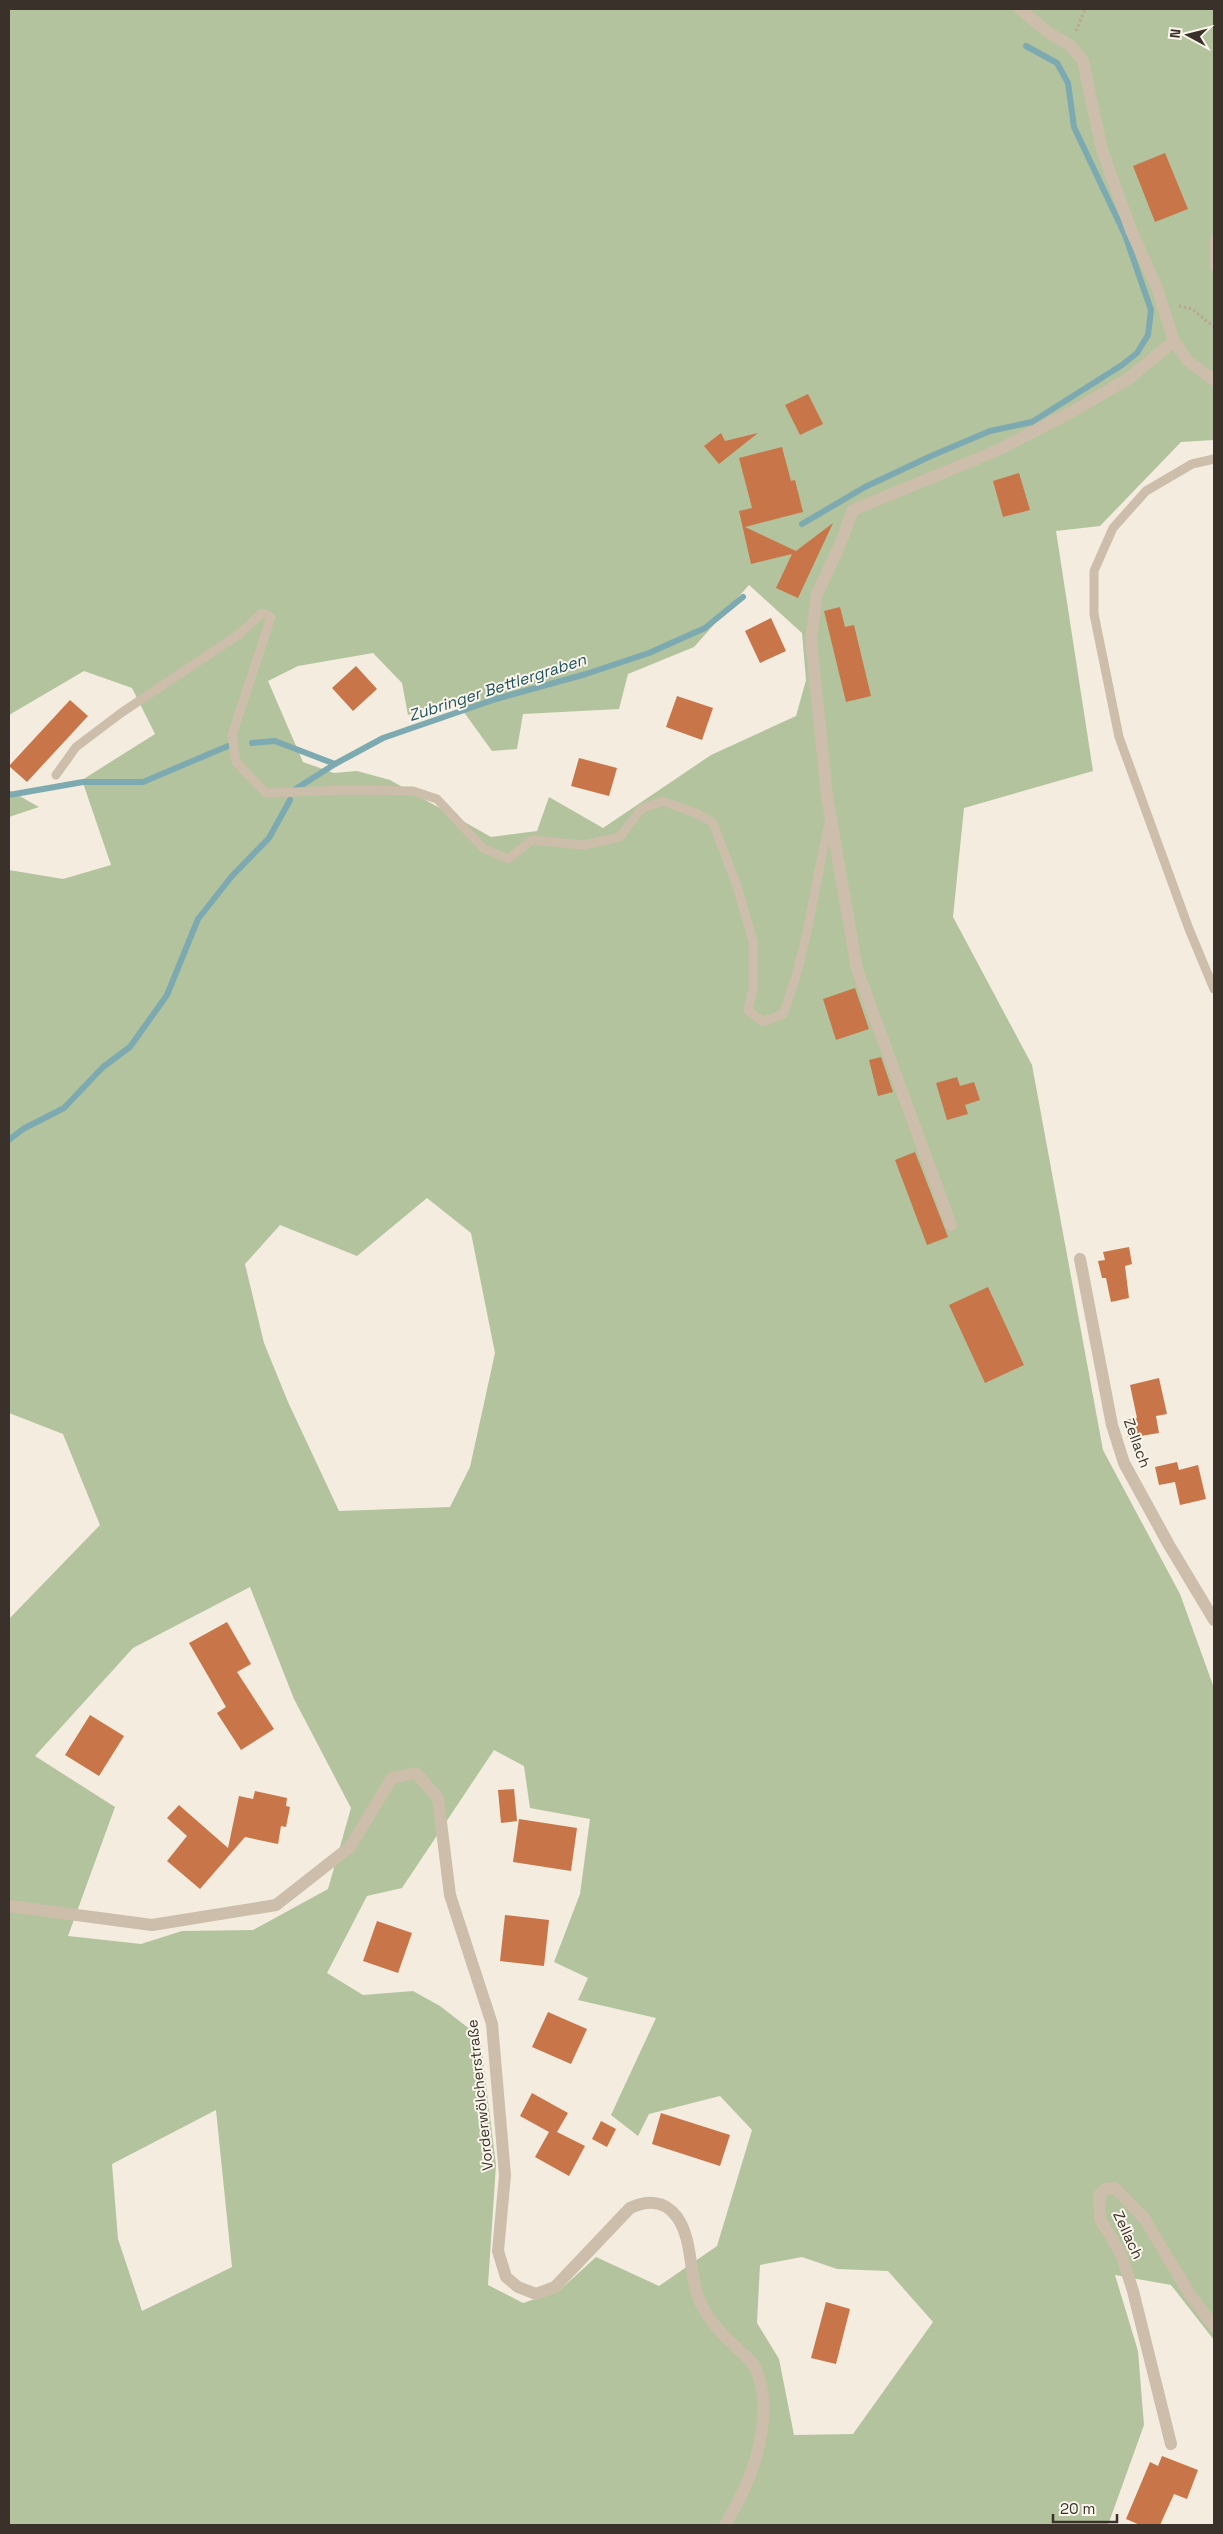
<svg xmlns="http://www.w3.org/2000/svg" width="1223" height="2534" font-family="'Space Grotesk',sans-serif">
<rect width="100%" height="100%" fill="#f3ecdf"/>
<g fill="#b3c39e" fill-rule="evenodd">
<path d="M9 9H1214V440L1181 442 1100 526 1056 531 1093 771 964 808 953 917 1032 1065 1103 1450 1180 1594 1214 1688V2340L1171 2285 1115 2275 1138 2351 1144 2425 1108 2525H9V1619L100 1525 63 1434 9 1413V870L63 879 111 865 82 780 155 734 132 688 84 671 9 715ZM749 585 802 633 806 680 796 716 711 755 603 828 549 797 537 831 491 837 390 780 357 771 334 773 303 762 268 681 298 666 373 653 402 683 408 715 453 697 492 751 517 749 523 714 619 709 628 674 694 647ZM427 1198 471 1233 495 1353 470 1467 450 1507 339 1511 288 1402 264 1343 245 1264 280 1225 357 1256ZM250 1587 294 1699 351 1808 328 1889 253 1930 182 1931 141 1944 68 1936 115 1807 35 1756 133 1648ZM494 1750 524 1766 530 1808 590 1819 580 1894 554 1962 588 1978 578 2000 656 2018 611 2115 638 2136 649 2114 720 2096 752 2130 717 2246 659 2286 596 2257 559 2291 523 2303 488 2285 496 2165 480 2037 440 2006 413 1991 363 1995 327 1973 367 1896 402 1888ZM216 2110 232 2267 142 2311 118 2239 112 2164ZM802 2257 837 2269 888 2271 933 2322 853 2434 794 2435 779 2359 757 2323 760 2265Z"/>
<polygon points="9,790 39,807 9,817"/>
</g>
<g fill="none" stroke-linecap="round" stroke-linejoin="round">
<g stroke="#7daab1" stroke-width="6">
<polyline points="802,524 865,487 931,456 990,431 1032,422 1122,365 1137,353 1148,335 1151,310 1125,235 1074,127 1068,83 1057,63 1026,46"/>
<polyline points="252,743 275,741 335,764 383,738 496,699 586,674 649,653 705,628 743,597"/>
<polyline points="294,790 335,764"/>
<polyline points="9,795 83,782 143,782 228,746"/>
<polyline points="9,1140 23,1129 64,1108 103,1067 130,1047 167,995 198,919 232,876 269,838 290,800"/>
</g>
</g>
<g fill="#c87549">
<polygon points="1165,153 1188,209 1155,222 1133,166"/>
<polygon points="808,394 823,424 800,435 785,405"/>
<polygon points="721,433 725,441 758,433 719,464 704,446"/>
<polygon points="782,447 791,481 795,480 803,512 745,527 796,551 833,523 798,598 776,588 792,554 751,564 739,511 752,508 739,458"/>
<polygon points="1019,473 1030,510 1003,517 993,481"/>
<polygon points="840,607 845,627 854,625 871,696 846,702 824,611"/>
<polygon points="771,618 786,651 760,663 745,631"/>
<polygon points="356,666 377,689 353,711 332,688"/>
<polygon points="677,696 713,708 702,740 666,727"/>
<polygon points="70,700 88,716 27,782 9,766"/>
<polygon points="579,758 617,768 609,796 571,786"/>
<polygon points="855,988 869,1029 836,1040 823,999"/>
<polygon points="881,1057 893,1092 878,1096 869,1060"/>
<polygon points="957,1077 960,1086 974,1082 980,1100 965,1105 968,1114 947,1120 936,1083"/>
<polygon points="915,1152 948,1237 927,1245 895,1160"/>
<polygon points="1129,1247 1132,1264 1125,1266 1129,1298 1111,1302 1106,1278 1102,1278 1098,1261 1105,1260 1103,1252"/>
<polygon points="988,1287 1024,1365 985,1383 949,1305"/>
<polygon points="1159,1378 1167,1414 1156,1416 1159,1433 1128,1438 1125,1420 1137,1418 1130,1385"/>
<polygon points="1177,1462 1179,1470 1198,1465 1206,1499 1180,1505 1175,1482 1159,1485 1155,1467"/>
<polygon points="227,1622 251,1664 237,1672 274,1729 241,1750 217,1713 226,1707 189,1643"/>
<polygon points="90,1715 124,1736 99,1776 65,1755"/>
<polygon points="514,1789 517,1821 501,1823 498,1790"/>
<polygon points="255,1791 287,1798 286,1806 290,1807 286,1827 281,1826 278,1844 245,1837 200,1889 167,1861 187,1836 167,1818 179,1805 228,1848 239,1796 253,1799"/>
<polygon points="519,1819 577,1828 571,1871 513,1862"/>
<polygon points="505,1915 549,1920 544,1966 500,1961"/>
<polygon points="377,1921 412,1933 398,1973 363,1961"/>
<polygon points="548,2012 587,2029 571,2064 532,2047"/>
<polygon points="532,2093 568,2113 557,2132 585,2146 569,2176 535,2157 549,2132 520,2116"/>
<polygon points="661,2113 730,2135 720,2166 652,2144"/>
<polygon points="601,2121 616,2129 607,2147 592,2139"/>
<polygon points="826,2302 850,2309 836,2364 811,2358"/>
<polygon points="1162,2456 1198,2470 1187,2499 1174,2494 1160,2525 1140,2525 1126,2519 1150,2462 1158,2466"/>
</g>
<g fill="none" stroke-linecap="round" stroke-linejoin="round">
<g stroke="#b8a894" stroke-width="3" stroke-dasharray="2.5 2.5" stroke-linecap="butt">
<polyline points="1076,31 1085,9"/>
<polyline points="1179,306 1192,309 1214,327"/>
</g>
<g stroke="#ccbeaa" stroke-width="9">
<polyline points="1214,240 1214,267"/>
<polyline points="1214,459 1192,464 1146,491 1113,528 1094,571 1094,614 1119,737 1189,929 1214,989"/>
<path d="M56 775 76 747 121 713 238 635 262 613 271 617 232 735 236 762 266 793 350 790 413 791 437 799 483 848 508 859 532 840 583 845 620 837 641 809 662 801 696 813 713 823 737 886 753 941V989L748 1010 763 1022 783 1014C807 954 814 887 829 823"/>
</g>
<g stroke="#ccbeaa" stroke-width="12">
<polyline points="1020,9 1049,33 1070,45 1083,61 1102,150 1131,230 1157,288 1174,341 1188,361 1214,380"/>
<polyline points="951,1225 857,969 827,796 811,639 817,594 839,547 853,510 996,451 1075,410 1128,379 1174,341"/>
<polyline points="1080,1259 1112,1425 1124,1463 1169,1545 1214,1620"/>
<path d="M9 1906 152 1925 276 1905 350 1847 392 1778 416 1773 438 1798 450 1895 492 2024 505 2175 498 2251 506 2277 518 2287 536 2294 555 2287 630 2208C647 2200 665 2200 677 2217 694 2241 688 2277 701 2304 710 2322 722 2335 737 2348 742 2353 749 2358 753 2364 758 2371 762 2387 763 2396 767 2441 748 2488 725 2525"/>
<polyline points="1171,2444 1133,2291 1121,2254 1100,2219 1099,2195 1105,2189 1115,2188 1144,2218 1191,2296 1214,2326"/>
</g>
</g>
<g text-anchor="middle" stroke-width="4" stroke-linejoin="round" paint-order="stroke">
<g font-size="15" fill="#3a312a" stroke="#fbf6ec">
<text transform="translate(1137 1443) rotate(70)" y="5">Zellach</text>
<text transform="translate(480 2095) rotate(-96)" y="5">Vorderwölcherstraße</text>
<text transform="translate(1128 2235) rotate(65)" y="5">Zellach</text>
</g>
<g font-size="16" font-style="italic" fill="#1e525d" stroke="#fbf6ec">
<text transform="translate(497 687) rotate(-18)" y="6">Zubringer Bettlergraben</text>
</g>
</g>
<rect width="1223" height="2534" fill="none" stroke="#3a312a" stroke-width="20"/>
<g transform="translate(1188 35) rotate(277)" stroke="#fbf6ec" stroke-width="4" paint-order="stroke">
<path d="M0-4L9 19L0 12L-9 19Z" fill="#3a312a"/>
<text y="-8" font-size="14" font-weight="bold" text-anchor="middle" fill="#3a312a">N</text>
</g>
<path d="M1053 2514v8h64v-8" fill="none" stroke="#3a312a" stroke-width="2.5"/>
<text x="1060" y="2514" font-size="15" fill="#3a312a" stroke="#fbf6ec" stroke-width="4" paint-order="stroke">20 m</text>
</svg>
